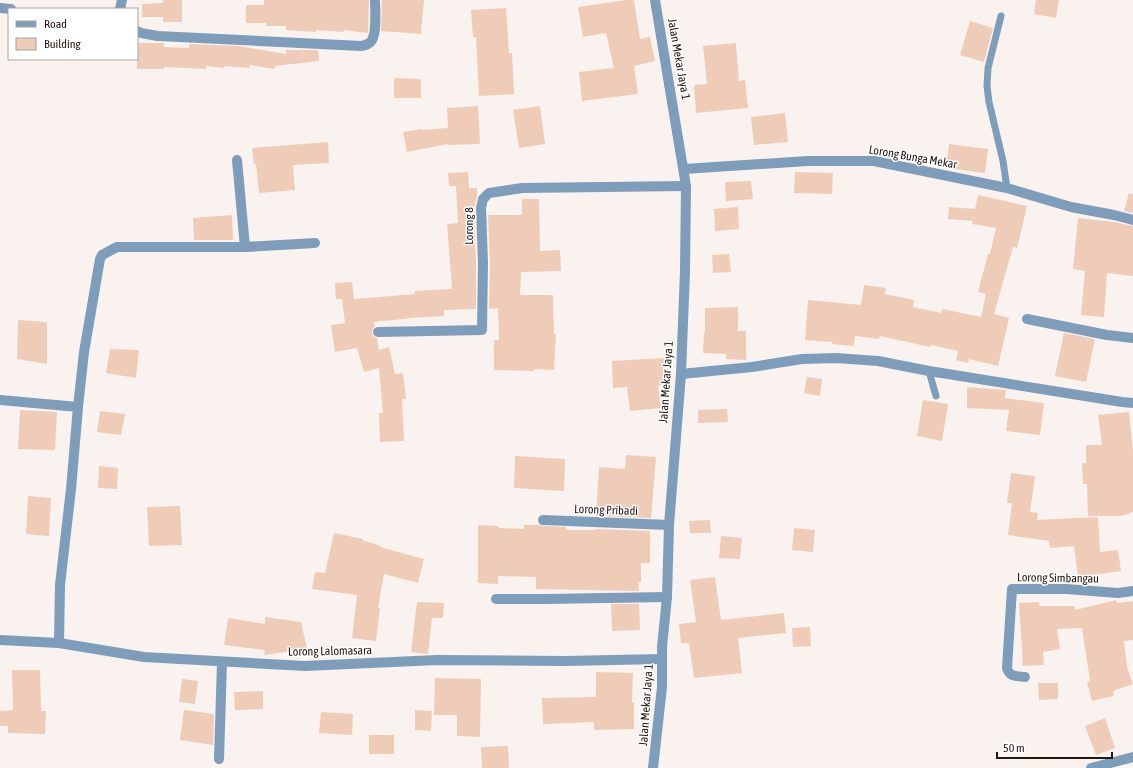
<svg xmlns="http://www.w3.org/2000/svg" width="1133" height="768" font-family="'Asap Condensed',sans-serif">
<rect width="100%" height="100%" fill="#faf2ee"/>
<g fill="#eeccb8">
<polygon points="163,0 182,0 182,22 163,22 163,17 142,17 142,4 163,3"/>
<polygon points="264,0 369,0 368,33 344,30 344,32 316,30 316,32 286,30 286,26 266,26 266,23 246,23 246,5 264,5"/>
<polygon points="382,0 424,0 421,34 381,31"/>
<polygon points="626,0 634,0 640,39 650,37 655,61 634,66 638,94 582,101 579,72 614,68 606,33 583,37 578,7"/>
<polygon points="1036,0 1059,0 1056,18 1034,14"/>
<polygon points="506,8 509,53 512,53 514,94 479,96 476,37 473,37 471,10"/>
<polygon points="970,21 993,28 984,62 960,55"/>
<polygon points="137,43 164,43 164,47 189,48 189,44 239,46 286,54 286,50 318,50 319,61 275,66 275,69 250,65 249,68 224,66 224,68 206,66 206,69 164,67 164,69 137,69"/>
<polygon points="736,43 739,81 745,80 748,108 696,113 694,85 707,84 703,46"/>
<polygon points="394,78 421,79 421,98 394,98"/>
<polygon points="478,106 480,144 448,145 448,144 407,152 403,132 422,129 422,130 448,128 447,108"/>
<polygon points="540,106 545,144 519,148 513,110"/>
<polygon points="785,113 788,142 754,145 751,117"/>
<polygon points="328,142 329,163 293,165 295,190 259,193 256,164 254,165 252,148"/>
<polygon points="949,144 988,149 985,173 946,168"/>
<polygon points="468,172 469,188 477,188 477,196 474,208 476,263 476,309 444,310 444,316 412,318 374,322 375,326 373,329 372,333 373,336 377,338 379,350 389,347 395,374 403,373 406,399 402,399 404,441 380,442 379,413 383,413 379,368 364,372 357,348 335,352 331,325 345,323 342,299 336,299 335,283 352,282 354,299 415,294 415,291 452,289 447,224 458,223 456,186 449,186 448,173"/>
<polygon points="795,172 833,173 832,194 794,193"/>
<polygon points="751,181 753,199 726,201 725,182"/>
<polygon points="1129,193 1133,194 1133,213 1124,211"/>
<polygon points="978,195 1027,206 1017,248 1013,247 994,314 1009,318 998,366 969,359 968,363 956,360 958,351 931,345 930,347 880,336 879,339 855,336 854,346 832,344 833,342 805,340 808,300 861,305 864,285 886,288 885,294 914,300 913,307 941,313 942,309 981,317 986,294 978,292 988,254 990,254 996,228 972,224 973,221 948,219 949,207 975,209"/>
<polygon points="522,199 539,199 540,251 560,250 561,271 521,272 520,295 553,295 554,334 556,334 554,370 534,369 534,371 494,370 494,340 499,340 498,308 489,309 490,263 488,215 522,215"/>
<polygon points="738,207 739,229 715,231 714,209"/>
<polygon points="232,215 233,240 194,240 193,218"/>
<polygon points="1078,218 1114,222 1133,226 1133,276 1107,273 1104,317 1081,315 1085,271 1073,269"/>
<polygon points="729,254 731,272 713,273 712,255"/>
<polygon points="738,307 738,331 746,331 746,360 726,359 726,354 703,353 704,332 705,332 705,308"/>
<polygon points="18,320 47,322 47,364 17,359"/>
<polygon points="1064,333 1095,339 1086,382 1055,376"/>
<polygon points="110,349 139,350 136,378 106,373"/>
<polygon points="665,358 667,385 658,385 661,408 630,411 627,387 613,388 612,361"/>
<polygon points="807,377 822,379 820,396 804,393"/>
<polygon points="967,387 1006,390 1005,398 1044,403 1040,435 1006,431 1009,410 967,408"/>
<polygon points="923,400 948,404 942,441 917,436"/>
<polygon points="727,409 728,422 698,423 698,410"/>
<polygon points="20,410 57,412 55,450 18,449"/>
<polygon points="100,411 125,414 121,435 97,432"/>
<polygon points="1129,412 1133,451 1133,512 1122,516 1088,516 1087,484 1083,484 1082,463 1086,463 1086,445 1102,445 1098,415"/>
<polygon points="626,455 656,457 651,518 596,516 599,467 625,469"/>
<polygon points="515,456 565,459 564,491 514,488"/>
<polygon points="99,466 118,468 117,489 98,488"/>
<polygon points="1011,473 1035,476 1030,512 1038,513 1037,520 1098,517 1100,552 1118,550 1121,571 1078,577 1074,546 1050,548 1049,541 1008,535 1012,503 1007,503"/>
<polygon points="28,496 51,498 49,536 26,534"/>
<polygon points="180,506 182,545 149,546 147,507"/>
<polygon points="710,520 711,533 690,533 689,521"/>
<polygon points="478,525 499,526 499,528 524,529 524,525 539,525 543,526 566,527 566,530 595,530 596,529 650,531 650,563 641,563 641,582 638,582 639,591 536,589 536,577 498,576 498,584 478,583"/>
<polygon points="794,528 815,530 813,552 792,550"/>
<polygon points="334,533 363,539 362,540 381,546 380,547 424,559 418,583 384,574 378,608 380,608 376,641 352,638 357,595 312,589 315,572 325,573"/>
<polygon points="721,536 742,538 740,559 719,558"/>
<polygon points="715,577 721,620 784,613 786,633 738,638 742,673 694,678 689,643 681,643 679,624 696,622 690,580"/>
<polygon points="1116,600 1117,603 1133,601 1133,640 1124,641 1127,667 1133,684 1113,691 1114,696 1092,701 1087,682 1090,681 1082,628 1057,629 1060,649 1043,652 1044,665 1023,666 1019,603 1039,602 1040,606 1075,606 1075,610"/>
<polygon points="417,602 444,603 443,618 432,618 428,654 411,652"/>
<polygon points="611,604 639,604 640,630 612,631"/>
<polygon points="265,617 301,622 307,649 264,655 265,650 224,645 228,618 265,624"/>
<polygon points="810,627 811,646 793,647 792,628"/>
<polygon points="12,670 40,670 41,711 46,711 45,734 8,733 8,726 0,726 0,711 13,710"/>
<polygon points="596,672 633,673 632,703 634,702 634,729 594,730 594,722 543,724 542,698 596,697"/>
<polygon points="435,678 481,679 480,737 457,736 457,715 434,715"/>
<polygon points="182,679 198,681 195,704 179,702"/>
<polygon points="1038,683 1058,683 1058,699 1039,700"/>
<polygon points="263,691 263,709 235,710 234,692"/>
<polygon points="184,710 214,714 213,745 180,740"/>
<polygon points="415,710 432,711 431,731 415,730"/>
<polygon points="321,712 353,714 352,735 319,733"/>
<polygon points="1105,718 1115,748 1096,755 1085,726"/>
<rect x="369" y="735" width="25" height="19"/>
<polygon points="508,746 509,768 482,768 481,747"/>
</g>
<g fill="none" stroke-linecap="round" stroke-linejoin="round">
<g stroke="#7e9dbb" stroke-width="7">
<polyline points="1001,16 988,68 987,86 989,102 1003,161 1007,188"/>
<polyline points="929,371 936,396"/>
</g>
<g stroke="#7e9dbb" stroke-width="10">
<polyline points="0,8 11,9"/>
<polyline points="120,9 122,0"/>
<path d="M137 31 141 33 158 36 361 46C366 45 370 44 372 40 377 31 375 10 375 0"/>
<polyline points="237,160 245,247"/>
<polyline points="684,169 808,161 874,161 1007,188 1071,207 1114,215 1133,220"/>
<polyline points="1027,319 1107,335 1133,338"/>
<polyline points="378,332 482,330 483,263 481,208 483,199 489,193 522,188 686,186"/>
<polyline points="681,374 752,367 802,359 836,358 878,361 929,371 1122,402 1133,403"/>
<polyline points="0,400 78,407"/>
<polyline points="543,520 669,525"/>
<polyline points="496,599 545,599 667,597"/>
<polyline points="0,640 59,643 144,657 305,666 437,660 564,661 662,659"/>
<polyline points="59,643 60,585 71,489 78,407 84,352 100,259 102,255 117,247 245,247 315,243"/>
<path d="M1025 677C1017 676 1009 677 1007 668L1012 589H1066L1118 593 1133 591"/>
<polyline points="219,759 222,662"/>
<polyline points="653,768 662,687 662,647 667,597 669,525 681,374 685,271 686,186 655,0"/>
<polyline points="1091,768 1133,757"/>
</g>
</g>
<g text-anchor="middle" stroke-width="3" stroke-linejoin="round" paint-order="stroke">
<g font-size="12" fill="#231710" stroke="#fff">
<text transform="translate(679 59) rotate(80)" y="4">Jalan Mekar Jaya 1</text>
<text transform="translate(913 157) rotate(10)" y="4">Lorong Bunga Mekar</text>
<text transform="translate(469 226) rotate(-90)" y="4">Lorong 8</text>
<text transform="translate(666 382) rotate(-86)" y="4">Jalan Mekar Jaya 1</text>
<text transform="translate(606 510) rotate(2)" y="4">Lorong Pribadi</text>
<text transform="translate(1058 578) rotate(1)" y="4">Lorong Simbangau</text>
<text transform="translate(330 651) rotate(-1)" y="4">Lorong Lalomasara</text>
<text transform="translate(646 705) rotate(-86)" y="4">Jalan Mekar Jaya 1</text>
</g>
</g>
<rect x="8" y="8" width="130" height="52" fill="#ffffff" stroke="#a7a29f"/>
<rect x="16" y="21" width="20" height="6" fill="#7e9dbb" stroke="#a7a29f"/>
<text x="44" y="28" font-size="12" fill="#231710">Road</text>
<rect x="16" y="38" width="20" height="12" fill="#eeccb8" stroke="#a7a29f"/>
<text x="44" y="48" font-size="12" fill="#231710">Building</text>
<path d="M997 752v6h115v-6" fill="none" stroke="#231710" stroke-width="2"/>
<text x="1003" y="752" font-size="12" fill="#231710" stroke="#ffffff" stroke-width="3" paint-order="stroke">50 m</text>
</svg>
